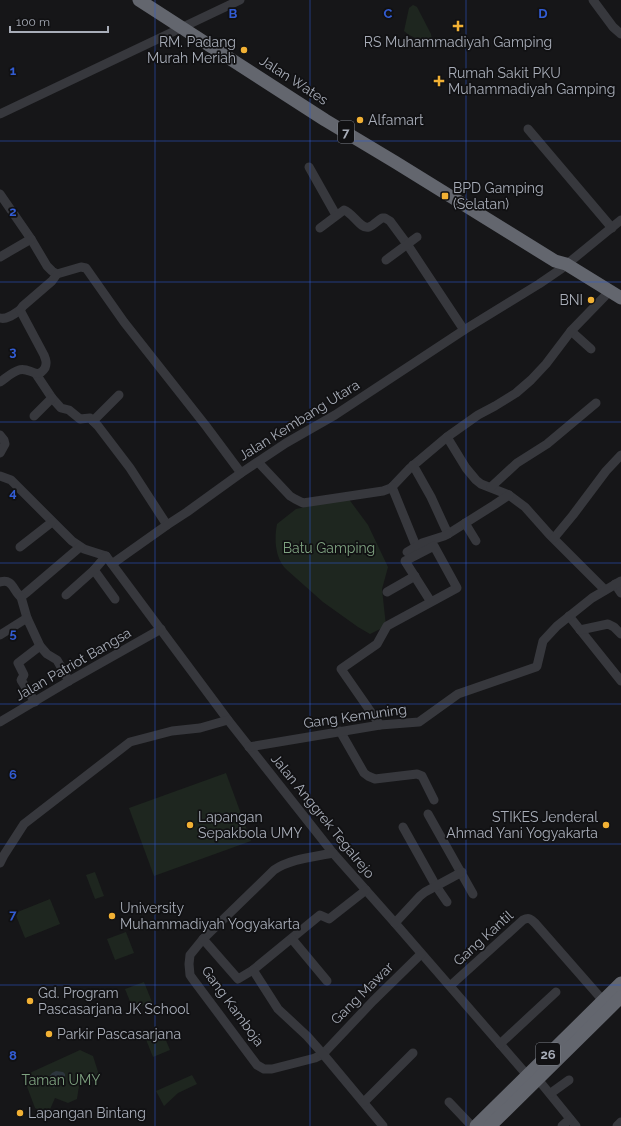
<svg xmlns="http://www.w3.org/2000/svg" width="621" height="1126" font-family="Raleway,sans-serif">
<rect width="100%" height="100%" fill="#161618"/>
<g fill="#1e261f">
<polygon points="413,5 417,7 431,34 432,40 430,43 426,43 409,35 404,31 409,8"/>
<path d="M348 498 368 525 388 567 382 589 386 626 370 634 358 627 323 602 287 570C275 559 274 540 277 524L296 509Z"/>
<polygon points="226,773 251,841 154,876 129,808"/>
<polygon points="95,872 104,896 95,899 86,875"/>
<polygon points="50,899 60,924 25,938 15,913"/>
<polygon points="126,932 134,953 115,960 107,939"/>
<polygon points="144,982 152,1002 133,1009 125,989"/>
<polygon points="162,1031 170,1050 153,1057 145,1037"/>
<polygon points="80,1050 93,1056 100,1078 79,1086 77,1099 68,1103 55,1098 48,1114 35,1108 23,1076"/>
<polygon points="192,1075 197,1084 178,1093 164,1106 156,1091"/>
</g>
<polygon fill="#2c353c" points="56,1071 63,1072 65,1074 65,1078 58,1081 54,1088 48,1081 48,1078 52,1073"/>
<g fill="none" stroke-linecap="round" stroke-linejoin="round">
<g stroke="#37383d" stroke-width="9">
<polyline points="593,0 613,27 621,34"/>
<polyline points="0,114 240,0"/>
<polyline points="528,129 612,228"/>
<polyline points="309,167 336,215"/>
<polyline points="0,194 31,239 47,266 52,271 57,274 81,267 86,268 124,322 206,426 241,473"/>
<path d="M320 228 344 210C353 213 361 230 369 227 374 225 378 220 382 218H385L390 221 407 244 464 330"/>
<polyline points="0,257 31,239"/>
<polyline points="386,260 417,237"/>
<path d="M0 318C7 320 14 314 20 310"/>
<polyline points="571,331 591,349"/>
<polyline points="36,374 52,398 61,408 69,410 80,419 90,418 98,426 130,468 167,525"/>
<path d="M0 382C6 378 12 372 19 370 29 366 37 381 45 368 47 363 46 360 44 355L20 310 23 306 52 281 57 274"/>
<polyline points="34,416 52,398"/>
<polyline points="93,421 119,395"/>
<polyline points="0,435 4,440 5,444 0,453"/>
<polyline points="447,437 466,468 476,480 481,484 509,495 525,507 549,534 605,590"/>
<polyline points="258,462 290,496 295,499 303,503 383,491 391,488 409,469 447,437 478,415 495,406 516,393 531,380 546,364 571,331 605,296"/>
<polyline points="413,465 431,497 448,534 494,505 509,495"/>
<polyline points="0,476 11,480 72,541 84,549 106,556 228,720 333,853 395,923 527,1075"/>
<polyline points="392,487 416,546"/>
<polyline points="491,487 517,463 547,444 596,403"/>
<polyline points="465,523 476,541"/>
<polyline points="554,538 573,515 606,471 621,455"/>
<polyline points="20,547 52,522"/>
<polyline points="407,552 422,543 444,536 448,534"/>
<polyline points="112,564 167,525 187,512 241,473 286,443 335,415 464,330 539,284 561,269 621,220"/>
<polyline points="94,570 115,599"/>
<path d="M0 582C13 578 13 591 21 597L26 593 80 547"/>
<polyline points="615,584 621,593"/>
<polyline points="387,592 415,576"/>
<polyline points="66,595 94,570 106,556"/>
<polyline points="21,597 27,618 40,646 47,654 57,660 69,681"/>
<polyline points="569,616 621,681"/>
<polyline points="580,630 608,624 614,627 621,634"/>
<polyline points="0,635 27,618"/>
<polyline points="35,702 21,680 24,675 18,663 40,646"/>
<polyline points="0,722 69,681 161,629"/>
<polyline points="380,725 341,669 377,644 387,626 457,588 434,546 405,561 431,602"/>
<polyline points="340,731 364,773 368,776 375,779 417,774 422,776 434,800"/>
<polyline points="249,747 380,725 419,722 458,694 536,667 537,666 543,641 557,626 592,598 621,581"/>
<polyline points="428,814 473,894"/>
<polyline points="403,827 436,886 447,902"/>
<path d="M333 853C313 857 290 859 274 870L203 939 190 955 189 964 190 975 192 978 257 1065 264 1069H272L315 1058 323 1054 373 1001 421 954"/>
<polyline points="0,863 4,855 24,824 130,742 172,731 200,728 228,720"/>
<polyline points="395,923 420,896 425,892 462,872"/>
<polyline points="203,939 238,979 253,970 320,915 329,919 366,890"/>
<polyline points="292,939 327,981"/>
<polyline points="253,970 278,1009 307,1036 323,1054 383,1126"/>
<path d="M450 986 523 920C529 917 531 919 535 923L599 996"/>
<polyline points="500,1044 556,992"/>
<polyline points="541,1083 576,1126"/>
<polyline points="551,1093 569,1080"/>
<polyline points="364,1102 413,1053"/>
<polyline points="449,1102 470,1124"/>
<polyline points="562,1126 570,1119"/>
<polyline points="617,1126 621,1122"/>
</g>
<g stroke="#63666e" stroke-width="13">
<polyline points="139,0 325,120 395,162 555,261 566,264 621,298"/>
<polyline points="476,1126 621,983"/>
<polyline points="490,1126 621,997"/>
</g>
</g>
<path fill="none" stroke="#325cd3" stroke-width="1" stroke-opacity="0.55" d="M155 0V1126M310 0V1126M466 0V1126M0 141H621M0 282H621M0 422H621M0 563H621M0 704H621M0 844H621M0 985H621"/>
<g fill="#f2b134" stroke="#111113" stroke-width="1.5">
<path d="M456 20h4v4h4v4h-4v4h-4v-4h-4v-4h4z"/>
<circle cx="244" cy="50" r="4"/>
<path d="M437 75h4v4h4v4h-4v4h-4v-4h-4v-4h4z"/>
<circle cx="360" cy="120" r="4"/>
<rect x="441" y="192" width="8" height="8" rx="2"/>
<circle cx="591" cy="300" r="4"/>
<circle cx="190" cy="825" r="4"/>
<circle cx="606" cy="825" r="4"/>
<circle cx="112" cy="916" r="4"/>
<circle cx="30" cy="1001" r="4"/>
<circle cx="49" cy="1034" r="4"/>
<circle cx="20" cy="1113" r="4"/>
</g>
<g text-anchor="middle" stroke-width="3.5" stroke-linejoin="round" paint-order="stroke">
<g fill="#111113" stroke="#7b7e86" stroke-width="1">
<rect x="338" y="121" width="16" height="22" rx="3"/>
<rect x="536" y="1043" width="24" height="22" rx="3"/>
</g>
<g font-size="13" font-weight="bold" fill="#a8adb8">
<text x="346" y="137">7</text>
<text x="548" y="1059">26</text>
</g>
<g font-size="14" fill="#a8adb8" stroke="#111113" text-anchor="start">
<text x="236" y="47" text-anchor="end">RM. Padang<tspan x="236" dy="16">Murah Meriah</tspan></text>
<text x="458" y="47" text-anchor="middle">RS Muhammadiyah Gamping</text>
<text x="448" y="78">Rumah Sakit PKU<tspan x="448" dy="16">Muhammadiyah Gamping</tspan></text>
<text x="368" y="125">Alfamart</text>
<text x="453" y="193">BPD Gamping<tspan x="453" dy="16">(Selatan)</tspan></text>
<text x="583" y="305" text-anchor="end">BNI</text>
<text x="198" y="822">Lapangan<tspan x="198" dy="16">Sepakbola UMY</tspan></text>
<text x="598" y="822" text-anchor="end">STIKES Jenderal<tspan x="598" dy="16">Ahmad Yani Yogyakarta</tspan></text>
<text x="120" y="913">University<tspan x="120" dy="16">Muhammadiyah Yogyakarta</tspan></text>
<text x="38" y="998">Gd. Program<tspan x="38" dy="16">Pascasarjana JK School</tspan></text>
<text x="57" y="1039">Parkir Pascasarjana</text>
<text x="28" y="1118">Lapangan Bintang</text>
</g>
<g font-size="14" fill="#a8adb8" stroke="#111113">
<text transform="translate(294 80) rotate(33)" y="5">Jalan Wates</text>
<text transform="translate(299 420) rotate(-32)" y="5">Jalan Kembang Utara</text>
<text transform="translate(73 664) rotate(-30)" y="5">Jalan Patriot Bangsa</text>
<text transform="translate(355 716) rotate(-8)" y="5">Gang Kemuning</text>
<text transform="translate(323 816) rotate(51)" y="5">Jalan Anggrek Tegalrejo</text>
<text transform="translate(483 938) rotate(-42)" y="5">Gang Kantil</text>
<text transform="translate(362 993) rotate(-45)" y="5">Gang Mawar</text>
<text transform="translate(233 1006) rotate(54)" y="5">Gang Kamboja</text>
</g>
<g font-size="14" fill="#7fa381" stroke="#111113">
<text x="329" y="553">Batu Gamping</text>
<text x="61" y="1085">Taman UMY</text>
</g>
</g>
<g font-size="13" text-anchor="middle" font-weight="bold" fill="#325cd3" stroke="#111113" stroke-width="3.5" stroke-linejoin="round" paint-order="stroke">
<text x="233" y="18">B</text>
<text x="388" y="18">C</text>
<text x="543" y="18">D</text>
<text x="13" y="75">1</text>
<text x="13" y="216">2</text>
<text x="13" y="356">3</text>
<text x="13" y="497">4</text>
<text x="13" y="638">5</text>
<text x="13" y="779">6</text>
<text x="13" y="919">7</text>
<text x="13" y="1060">8</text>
</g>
<path d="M10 26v6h98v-6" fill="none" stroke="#a8adb8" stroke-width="2"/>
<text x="16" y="26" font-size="12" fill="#a8adb8" stroke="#111113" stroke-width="3" paint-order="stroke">100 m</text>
</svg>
